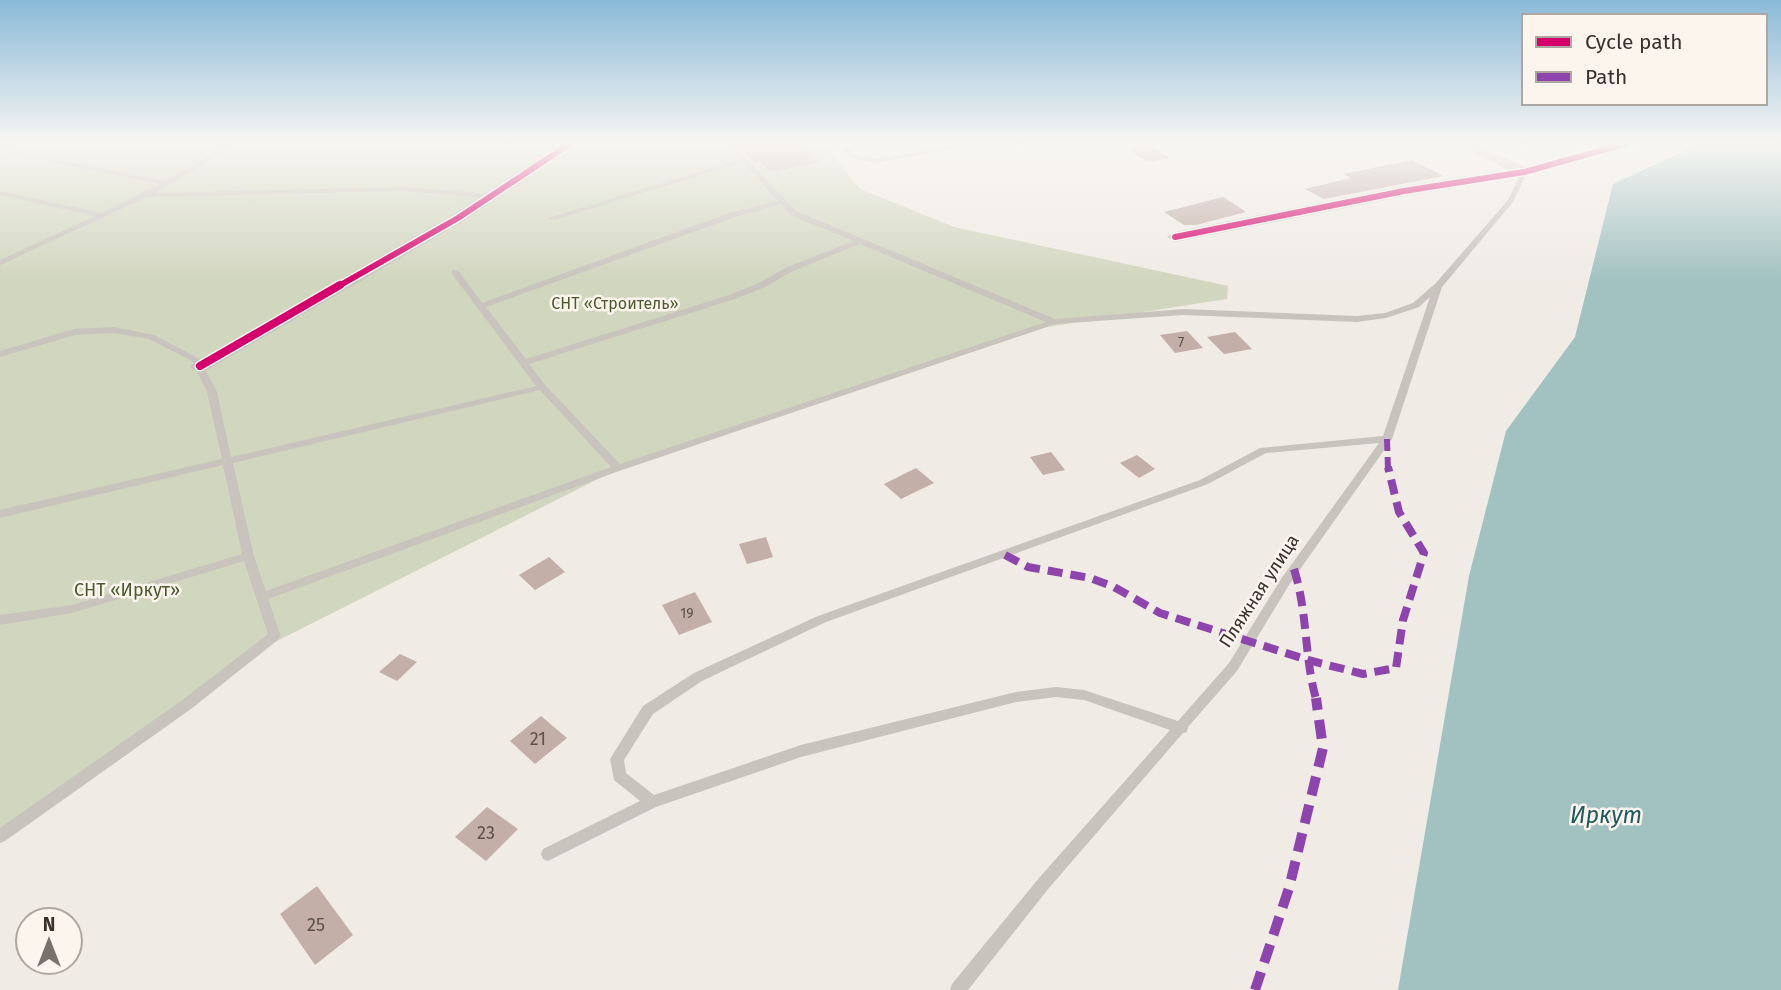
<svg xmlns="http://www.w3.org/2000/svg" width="1781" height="990" font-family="'Fira Sans',sans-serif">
<rect width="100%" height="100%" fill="#f0ebe5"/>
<polygon fill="#d1d6bf" points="0,143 822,143 860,189 954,227 1228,286 1227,299 1047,327 608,474 273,643 0,836"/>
<polygon fill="#a1c2c1" points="1702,143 1781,143 1781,990 1398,990 1469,576 1506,431 1575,337 1613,184"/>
<g fill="#c3afa7">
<polygon points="735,143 800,143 820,162 770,172 760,161 754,162"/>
<polygon points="1151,145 1170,158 1147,162 1128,149"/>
<polygon points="1412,160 1443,176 1324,199 1305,189 1351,178 1343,174"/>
<polygon points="1223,197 1246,212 1196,225 1184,225 1164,212"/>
<polygon points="1187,331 1203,348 1175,353 1160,335"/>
<polygon points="1235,332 1252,349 1224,354 1207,337"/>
<polygon points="1051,452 1065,470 1043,475 1030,457"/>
<polygon points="1137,455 1155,469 1139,478 1120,463"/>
<polygon points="916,468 934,483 901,499 884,484"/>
<polygon points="766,537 773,557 747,564 739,544"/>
<polygon points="549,557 565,572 535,590 519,575"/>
<polygon points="695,592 712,622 679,635 662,605"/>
<polygon points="400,654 417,662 397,681 379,672"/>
<polygon points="541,716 567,738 535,764 510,741"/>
<polygon points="487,807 518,829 486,861 455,837"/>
<polygon points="317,886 353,935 315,965 280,914"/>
</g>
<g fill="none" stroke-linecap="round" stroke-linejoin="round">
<g fill="#c9c3be" fill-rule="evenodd">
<polygon points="232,143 239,143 155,193 401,187 492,194 495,196 492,198 401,191 147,197 0,265 0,260 95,216 0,195 0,191 101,213 160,184 0,152 0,148 165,181"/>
<path d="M726 143H732L796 211 1055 319 1183 309 1357 316 1385 313 1413 303 1435 284 1508 200 1522 171 1527 172 1513 202 1442 287 1392 439 1289 585 1237 671 1188 727 1187 732 1183 733 1049 888 968 990H950L952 984 1039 878 1170 730 1084 700 1056 697 1016 702 801 757 656 807 548 861 543 859 541 854 543 849 640 801 614 780 610 759 643 706 694 673 818 616 1200 480 1260 448 1383 436 1430 297 1419 307 1386 318 1357 322 1183 315 1055 324 622 470 268 599 281 636 279 639 191 709 5 841 0 843V828L181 701 268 634 244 561 72 613 0 625V615L72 605 242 554 223 465 0 518V510L222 459 207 392 192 361 149 339 114 333 75 335 0 357V351L74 329 114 327 154 335 200 359 217 392 231 457 536 386 452 274V270H458L482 303 729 213 778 201 743 162 555 220 548 218 740 159ZM781 204 790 215 854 241 787 267 759 283 729 295 526 359 486 307 735 217ZM860 244 1046 322 620 464 545 385 529 364 735 299 765 287 793 271ZM540 390 611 467 266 591 254 556 233 463ZM1379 443 1281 579 1229 663 1178 721 1084 690 1056 687 1016 692 801 745 654 795 626 773 624 760 653 714 702 681 826 622 1208 484 1266 453Z"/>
<polygon points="837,143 843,143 855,155 876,159 972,143 984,143 876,163 851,158"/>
</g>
<g fill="#c9c3be" fill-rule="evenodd">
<polygon points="562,143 578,143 464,221 207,370 193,370 190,366 452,215"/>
<polygon points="1454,143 1471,143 1525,167 1614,143 1635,143 1524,176 1404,196 1175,242 1167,237 1175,232 1404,186 1508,170"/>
</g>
<polyline stroke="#8e44ad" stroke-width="6" stroke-dasharray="12 6" stroke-linecap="butt" points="1387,439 1388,469"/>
<g stroke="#8e44ad" stroke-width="8" stroke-dasharray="15 8" stroke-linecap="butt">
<polyline points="1005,555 1028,567 1090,578 1114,587 1160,613 1308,660 1363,674 1396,668 1403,620 1424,553 1399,512 1388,467"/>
<path d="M1294 569C1308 614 1304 656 1316 699"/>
</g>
<polyline stroke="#8e44ad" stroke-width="10" stroke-dasharray="19 10" stroke-linecap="butt" points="1255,990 1289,888 1323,748 1316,698"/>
<defs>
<g id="cycleway-far1">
<polyline points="1175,237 1404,191 1524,172 1628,143"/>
<polyline points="337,287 458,218 571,143"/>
</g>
<polyline id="cycleway" points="200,366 340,285"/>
</defs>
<use href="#cycleway-far1" stroke="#fbf5ee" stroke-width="9"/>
<use href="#cycleway" stroke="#fbf5ee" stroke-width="11"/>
<use href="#cycleway-far1" stroke="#d6006c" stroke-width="6"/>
<use href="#cycleway" stroke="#d6006c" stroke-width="8"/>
</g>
<linearGradient id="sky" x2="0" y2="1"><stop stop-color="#8bbad8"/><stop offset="0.51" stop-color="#f8f6f3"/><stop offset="1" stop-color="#f8f6f3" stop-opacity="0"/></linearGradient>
<rect width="1781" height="281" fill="url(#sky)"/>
<g text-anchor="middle" stroke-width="5" stroke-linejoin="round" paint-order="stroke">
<g font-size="14" fill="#5d504a">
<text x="1181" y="347">7</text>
<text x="687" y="618">19</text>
</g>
<g font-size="16" fill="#4a5a2e" stroke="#fbf5ee">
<text x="615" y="309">СНТ «Строитель»</text>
</g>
<g font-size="18" fill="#4a5a2e" stroke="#fbf5ee">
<text x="127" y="596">СНТ «Иркут»</text>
</g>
<g font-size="18" fill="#3b302b" stroke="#fbf5ee">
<text transform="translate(1259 591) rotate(-57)" y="6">Пляжная улица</text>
</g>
<g font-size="18" fill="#5d504a">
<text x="538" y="745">21</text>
<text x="486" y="839">23</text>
<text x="316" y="931">25</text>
</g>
<g font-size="23" font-style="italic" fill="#1f5a5e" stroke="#fbf5ee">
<text x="1606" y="823">Иркут</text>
</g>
</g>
<rect x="1522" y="14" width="245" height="91" fill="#fbf5ee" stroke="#aea6a0" stroke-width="2"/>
<rect x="1536" y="37" width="35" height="10" fill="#d6006c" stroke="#aea6a0" stroke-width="2"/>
<text x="1585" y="49" font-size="21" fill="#3b302b">Cycle path</text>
<rect x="1536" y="72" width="35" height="10" fill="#8e44ad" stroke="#aea6a0" stroke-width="2"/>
<text x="1585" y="84" font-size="21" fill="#3b302b">Path</text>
<g transform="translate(49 941)"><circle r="33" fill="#fbf5ee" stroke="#aea6a0" stroke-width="2"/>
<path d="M0-5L12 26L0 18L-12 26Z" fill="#7a716c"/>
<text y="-10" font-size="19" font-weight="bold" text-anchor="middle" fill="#3b302b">N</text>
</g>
</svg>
